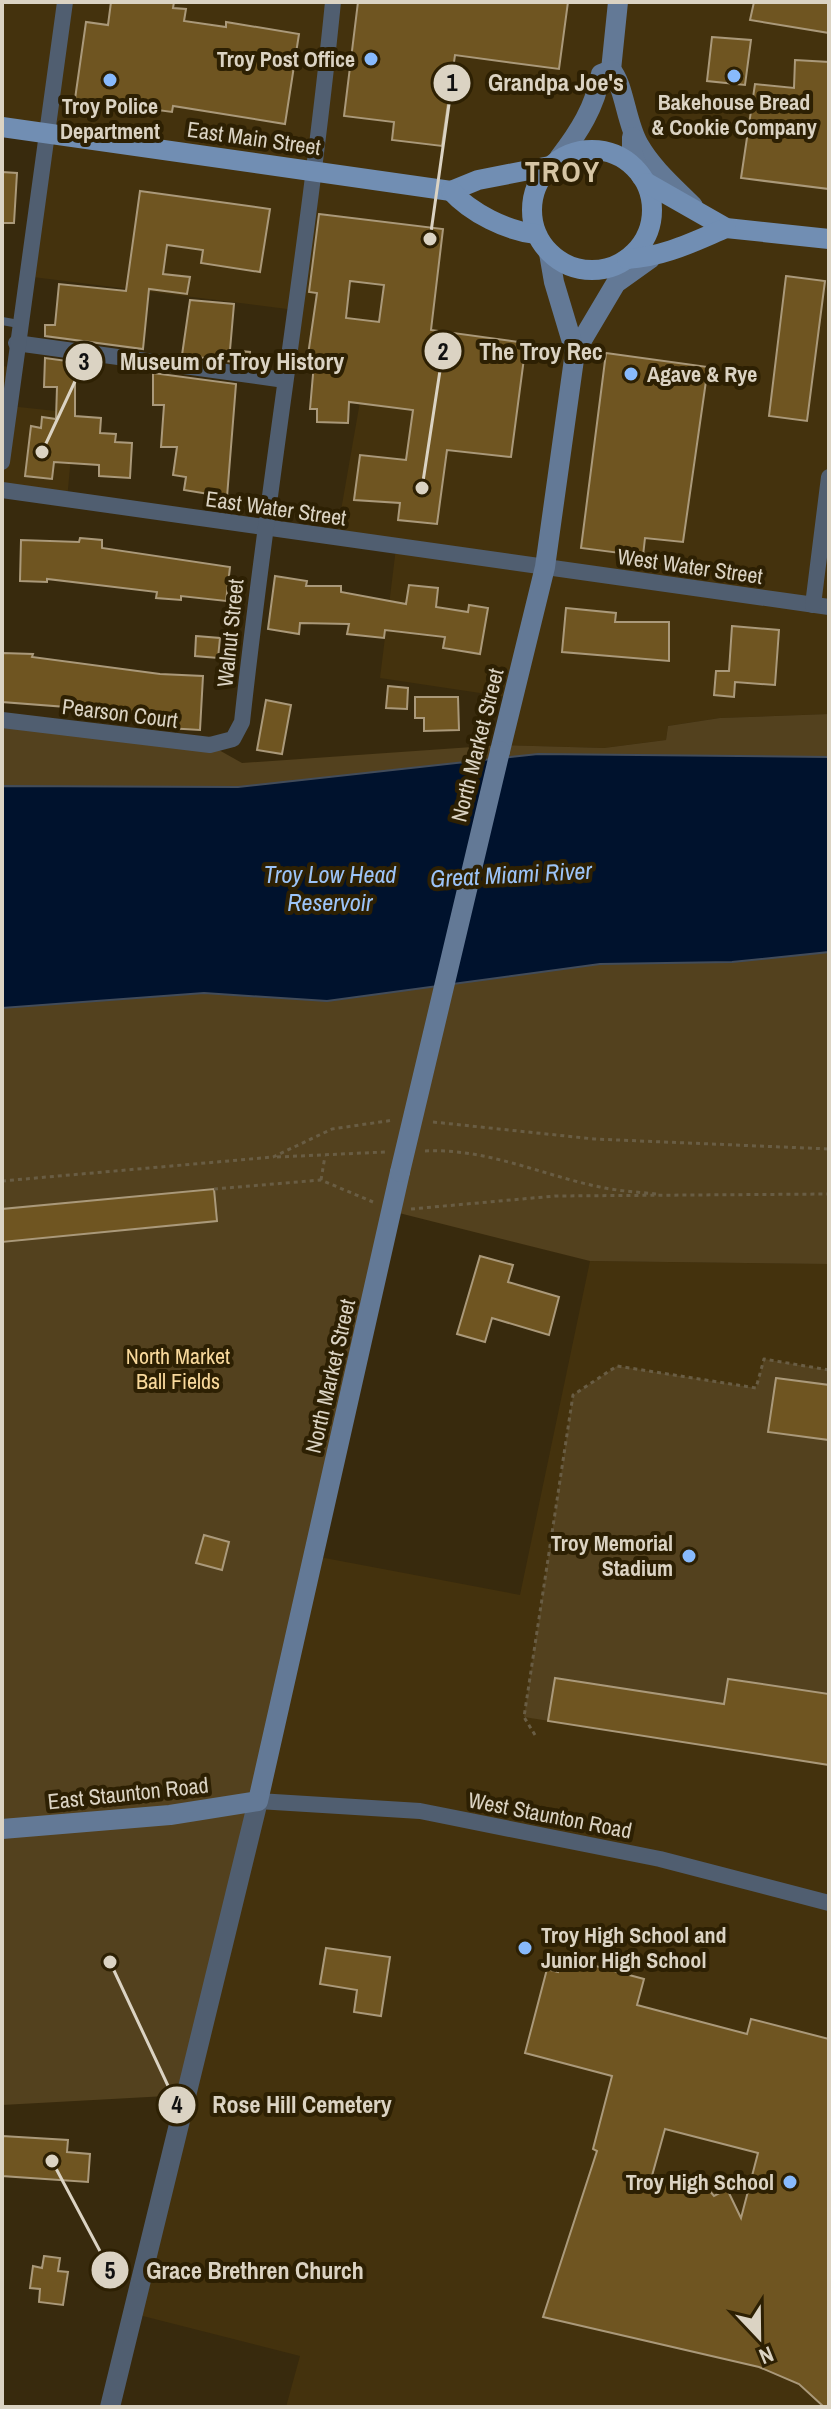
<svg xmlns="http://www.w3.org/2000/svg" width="831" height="2409" font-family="'Archivo Narrow',sans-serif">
<rect width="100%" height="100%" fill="#382a0d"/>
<g fill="#44320d">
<polygon points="2,2 829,2 829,714 720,718 668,726 666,740 604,748 501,745 513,698 380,678 396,548 336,539 365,373 288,361 295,310 25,276 45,134 2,127"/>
<polygon points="2,366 13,367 9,406 75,413 67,500 2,490"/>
<polygon points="590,1261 829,1264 829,2407 286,2407 300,2356 131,2313 314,1556 520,1595"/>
</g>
<g fill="#53411e">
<polygon points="829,714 829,757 538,754 238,787 2,786 2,720 210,745 242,763 501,745 604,748 666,740 668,726 720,718"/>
<polygon points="816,951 829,952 829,1264 590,1261 391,1211 185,2095 2,2105 2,1008 204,993 327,1001 600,964 732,962"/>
<polygon points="764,1359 829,1370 829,1765 524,1717 573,1395 617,1366 756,1388"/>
</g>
<polygon fill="#00122d" stroke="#424c5a" stroke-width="2" points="538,754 829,757 829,952 732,962 600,964 327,1001 204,993 2,1008 2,786 238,787"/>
<g fill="#6f5521" stroke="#aa997a" stroke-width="2" fill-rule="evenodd">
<polygon points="111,2 174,2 173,8 186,9 184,21 226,27 226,22 299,34 285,124 173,106 172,112 75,99 86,22 108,25"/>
<polygon points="358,2 568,2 559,69 455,55 442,146 392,140 394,122 344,116"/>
<polygon points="754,2 829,2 829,33 750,20"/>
<polygon points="712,37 751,40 745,85 707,81"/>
<polygon points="795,60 829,62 829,189 741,178 755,84 794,88"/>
<polygon points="2,172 17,173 14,223 2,223"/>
<polygon points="140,191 270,209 260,272 201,263 203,250 167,245 163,274 190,277 187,294 149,289 143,349 45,336 45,325 55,325 59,284 126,291"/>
<path d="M319 214 443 229 431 330 526 343 511 457 447 450 437 524 398 520 400 503 354 500 360 455 406 460 413 410 349 402 348 423 317 422V409H310L314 363 307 362 317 293 309 292ZM350 281 384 285 379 322 346 318Z"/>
<polygon points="786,276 825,281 807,421 769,416"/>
<polygon points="190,300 234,304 230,350 250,352 249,364 182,355"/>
<polygon points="606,353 708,367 683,542 645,538 643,556 581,548"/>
<polygon points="45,358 89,364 88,381 75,381 75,416 101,418 100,433 116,434 115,442 132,443 130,478 99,476 99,465 54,462 52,479 25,476 31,426 41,428 42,417 56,419 57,387 44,387"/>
<polygon points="153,373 236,384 227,497 184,490 186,477 173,475 177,447 161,447 164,405 153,405"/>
<polygon points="80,538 102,540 102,548 230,567 226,601 181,596 181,600 156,598 157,592 47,579 47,582 20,581 21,540 79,542"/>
<polygon points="275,576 307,581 306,586 341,586 341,592 406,604 409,585 438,588 436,607 468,612 469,605 488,608 480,654 443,648 445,637 385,630 384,638 347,634 349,624 300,623 299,634 268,629"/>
<polygon points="566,608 616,613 615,622 669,622 669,661 562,652"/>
<polygon points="732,626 779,630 775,685 735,682 734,697 714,695 716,671 729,671"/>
<polygon points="196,636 220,638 218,658 195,656"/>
<polygon points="2,653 33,654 32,657 160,674 203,676 200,730 167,728 167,720 98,714 98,718 78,716 79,708 2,702"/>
<polygon points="388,686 408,688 407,709 386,708"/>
<polygon points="415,697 458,697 459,730 424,731 424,718 415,718"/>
<polygon points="266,700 291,705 282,754 257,750"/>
<polygon points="214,1189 217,1221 2,1242 2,1209"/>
<polygon points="480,1256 513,1265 508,1282 559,1297 549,1335 492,1318 485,1342 457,1334"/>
<polygon points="776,1378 829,1385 829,1440 768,1432"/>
<polygon points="204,1535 229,1542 222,1570 196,1563"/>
<polygon points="555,1678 724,1704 728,1679 829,1694 829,1765 548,1721"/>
<polygon points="326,1948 390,1957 381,2016 354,2012 357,1990 320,1984"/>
<path d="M562 1957 644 1979 637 2005 747 2034 751 2019 829 2039V2407H824L799 2384 759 2367 543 2317 597 2151 593 2149 612 2076 525 2053 547 1969 558 1972ZM665 2129 758 2153 741 2218 727 2189 714 2196 703 2183 690 2188 676 2178 650 2183Z"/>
<polygon points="2,2136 68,2140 67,2152 90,2154 88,2182 2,2176"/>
<polygon points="44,2256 60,2258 58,2271 68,2272 63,2305 39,2302 40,2289 30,2288 33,2266 42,2268"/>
</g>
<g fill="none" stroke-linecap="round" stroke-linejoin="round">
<g stroke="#695d44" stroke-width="3" stroke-dasharray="4 4" stroke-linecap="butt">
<polyline points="433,1122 594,1139 829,1149"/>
<path d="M425 1151C487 1148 541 1175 600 1187 618 1191 637 1192 656 1194"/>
<polyline points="277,1157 385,1152"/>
<polyline points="321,1180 325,1156"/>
<polyline points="2,1181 273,1157 332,1129 394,1120"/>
<polyline points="214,1189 321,1180 373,1202"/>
<polyline points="411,1209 555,1196 829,1194"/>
<polyline points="535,1735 524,1717 573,1395 617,1366 756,1388 764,1359 829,1370"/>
</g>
<polyline stroke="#505e70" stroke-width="8" points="2,321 19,324"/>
<g stroke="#505e70" stroke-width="16">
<polyline points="16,343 285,380"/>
<polyline points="2,462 65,2"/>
<polyline points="2,490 829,607"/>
<polyline points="813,605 829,477"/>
<path d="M2 720 210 745 233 739 242 722C268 481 309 243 333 2"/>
<polyline points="258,1801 420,1811 660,1859 829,1903"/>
</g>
<polyline stroke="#505e70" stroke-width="20" points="110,2407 258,1801"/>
<g stroke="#637996" stroke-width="20">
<path d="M611 70C624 83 626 124 639 145 652 168 674 187 693 206"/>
<polyline points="611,70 618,2"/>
<polyline points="632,137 632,152 641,176"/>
<path d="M559 158C579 132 595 107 601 74L611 70"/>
<polyline points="575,352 616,283 651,258"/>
<polyline points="500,751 545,567 575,352 554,282 549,253"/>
<polyline points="2,1829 170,1815 258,1801 400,1172"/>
</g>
<g stroke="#718eb3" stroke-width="20">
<polyline points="2,127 451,191"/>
<circle cx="592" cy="210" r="60"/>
<polyline points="647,183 726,228 829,239"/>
<polyline points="451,191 478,180 550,166"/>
<path d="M451 191C471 213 507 231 536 234"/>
<path d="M627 259C664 257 693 242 726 228"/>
</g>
<polyline stroke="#637996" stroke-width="20" points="400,1172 500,751"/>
</g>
<g fill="#88bafc" stroke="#2d2003" stroke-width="3">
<circle cx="371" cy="59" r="8"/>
<circle cx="734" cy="76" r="8"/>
<circle cx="110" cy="80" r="8"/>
<circle cx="631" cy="374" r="8"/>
<circle cx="689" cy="1556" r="8"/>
<circle cx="525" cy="1948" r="8"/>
<circle cx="790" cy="2182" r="8"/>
</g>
<g text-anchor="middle" stroke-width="8" stroke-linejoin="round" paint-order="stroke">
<g font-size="22" font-weight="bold" fill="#dbd3c3" stroke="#2d2003" text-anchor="end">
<text x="355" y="67">Troy Post Office</text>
<text x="734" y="110" text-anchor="middle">Bakehouse Bread<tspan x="734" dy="25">&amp; Cookie Company</tspan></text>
<text x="110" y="114" text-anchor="middle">Troy Police<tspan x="110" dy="25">Department</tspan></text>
<text x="647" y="382" text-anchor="start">Agave &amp; Rye</text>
<text x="673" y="1551">Troy Memorial<tspan x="673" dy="25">Stadium</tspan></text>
<text x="541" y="1943" text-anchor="start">Troy High School and<tspan x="541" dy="25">Junior High School</tspan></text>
<text x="774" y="2190">Troy High School</text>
</g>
<g font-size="22" fill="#dbd3c3" stroke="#2d2003">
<text transform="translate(254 138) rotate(8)" y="8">East Main Street</text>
<text transform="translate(276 508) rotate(8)" y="8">East Water Street</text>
<text transform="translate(690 566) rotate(8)" y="8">West Water Street</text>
<text transform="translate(230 633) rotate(-84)" y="8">Walnut Street</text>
<text transform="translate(120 713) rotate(7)" y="8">Pearson Court</text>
<text transform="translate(477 745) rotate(-76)" y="8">North Market Street</text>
<text transform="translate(330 1376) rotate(-77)" y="8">North Market Street</text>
<text transform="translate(128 1793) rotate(-6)" y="8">East Staunton Road</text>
<text transform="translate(550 1815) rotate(11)" y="8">West Staunton Road</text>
</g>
<g font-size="22" fill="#f9d99c" stroke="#2d2003">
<text x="178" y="1364">North Market<tspan x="178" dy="25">Ball Fields</tspan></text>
</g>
<g font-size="24" font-style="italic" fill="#9cc4f8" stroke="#2d2003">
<text x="330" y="883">Troy Low Head<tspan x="330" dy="28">Reservoir</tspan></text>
<text transform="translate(511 875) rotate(-3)" y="8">Great Miami River</text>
</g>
<g font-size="30" font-weight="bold" letter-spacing="2" fill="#d6c5a4" stroke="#2d2003">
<text x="563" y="182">TROY</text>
</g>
</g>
<path fill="none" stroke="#dbd3c3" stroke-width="3" d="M430 239L452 83M422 488L443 351M42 452L84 362M110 1962L177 2105M52 2161L110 2270"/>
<g fill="#dbd3c3" stroke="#2d2003" stroke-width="3">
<circle cx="430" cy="239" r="8"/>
<circle cx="422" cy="488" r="8"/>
<circle cx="42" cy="452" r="8"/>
<circle cx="110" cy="1962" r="8"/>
<circle cx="52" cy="2161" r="8"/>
<circle cx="452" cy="83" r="20"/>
<circle cx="443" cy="351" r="20"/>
<circle cx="84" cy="362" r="20"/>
<circle cx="177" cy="2105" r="20"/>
<circle cx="110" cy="2270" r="20"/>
</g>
<g font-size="24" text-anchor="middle" font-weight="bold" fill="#111">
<text x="452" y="91">1</text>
<text x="443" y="360">2</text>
<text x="84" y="370">3</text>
<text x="177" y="2113">4</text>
<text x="110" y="2279">5</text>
</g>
<g font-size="24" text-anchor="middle" font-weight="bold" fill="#dbd3c3" stroke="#2d2003" stroke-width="8" stroke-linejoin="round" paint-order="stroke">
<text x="556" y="91">Grandpa Joe's</text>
<text x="541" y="360">The Troy Rec</text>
<text x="232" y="370">Museum of Troy History</text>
<text x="302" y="2113">Rose Hill Cemetery</text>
<text x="255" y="2279">Grace Brethren Church</text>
</g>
<rect width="831" height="2409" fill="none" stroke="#dbd3c3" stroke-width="8"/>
<g transform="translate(759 2337) rotate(158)" stroke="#2d2003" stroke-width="6" paint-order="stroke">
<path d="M0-6L14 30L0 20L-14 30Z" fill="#dbd3c3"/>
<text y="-12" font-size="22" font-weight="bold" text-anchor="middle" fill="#dbd3c3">N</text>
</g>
</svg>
